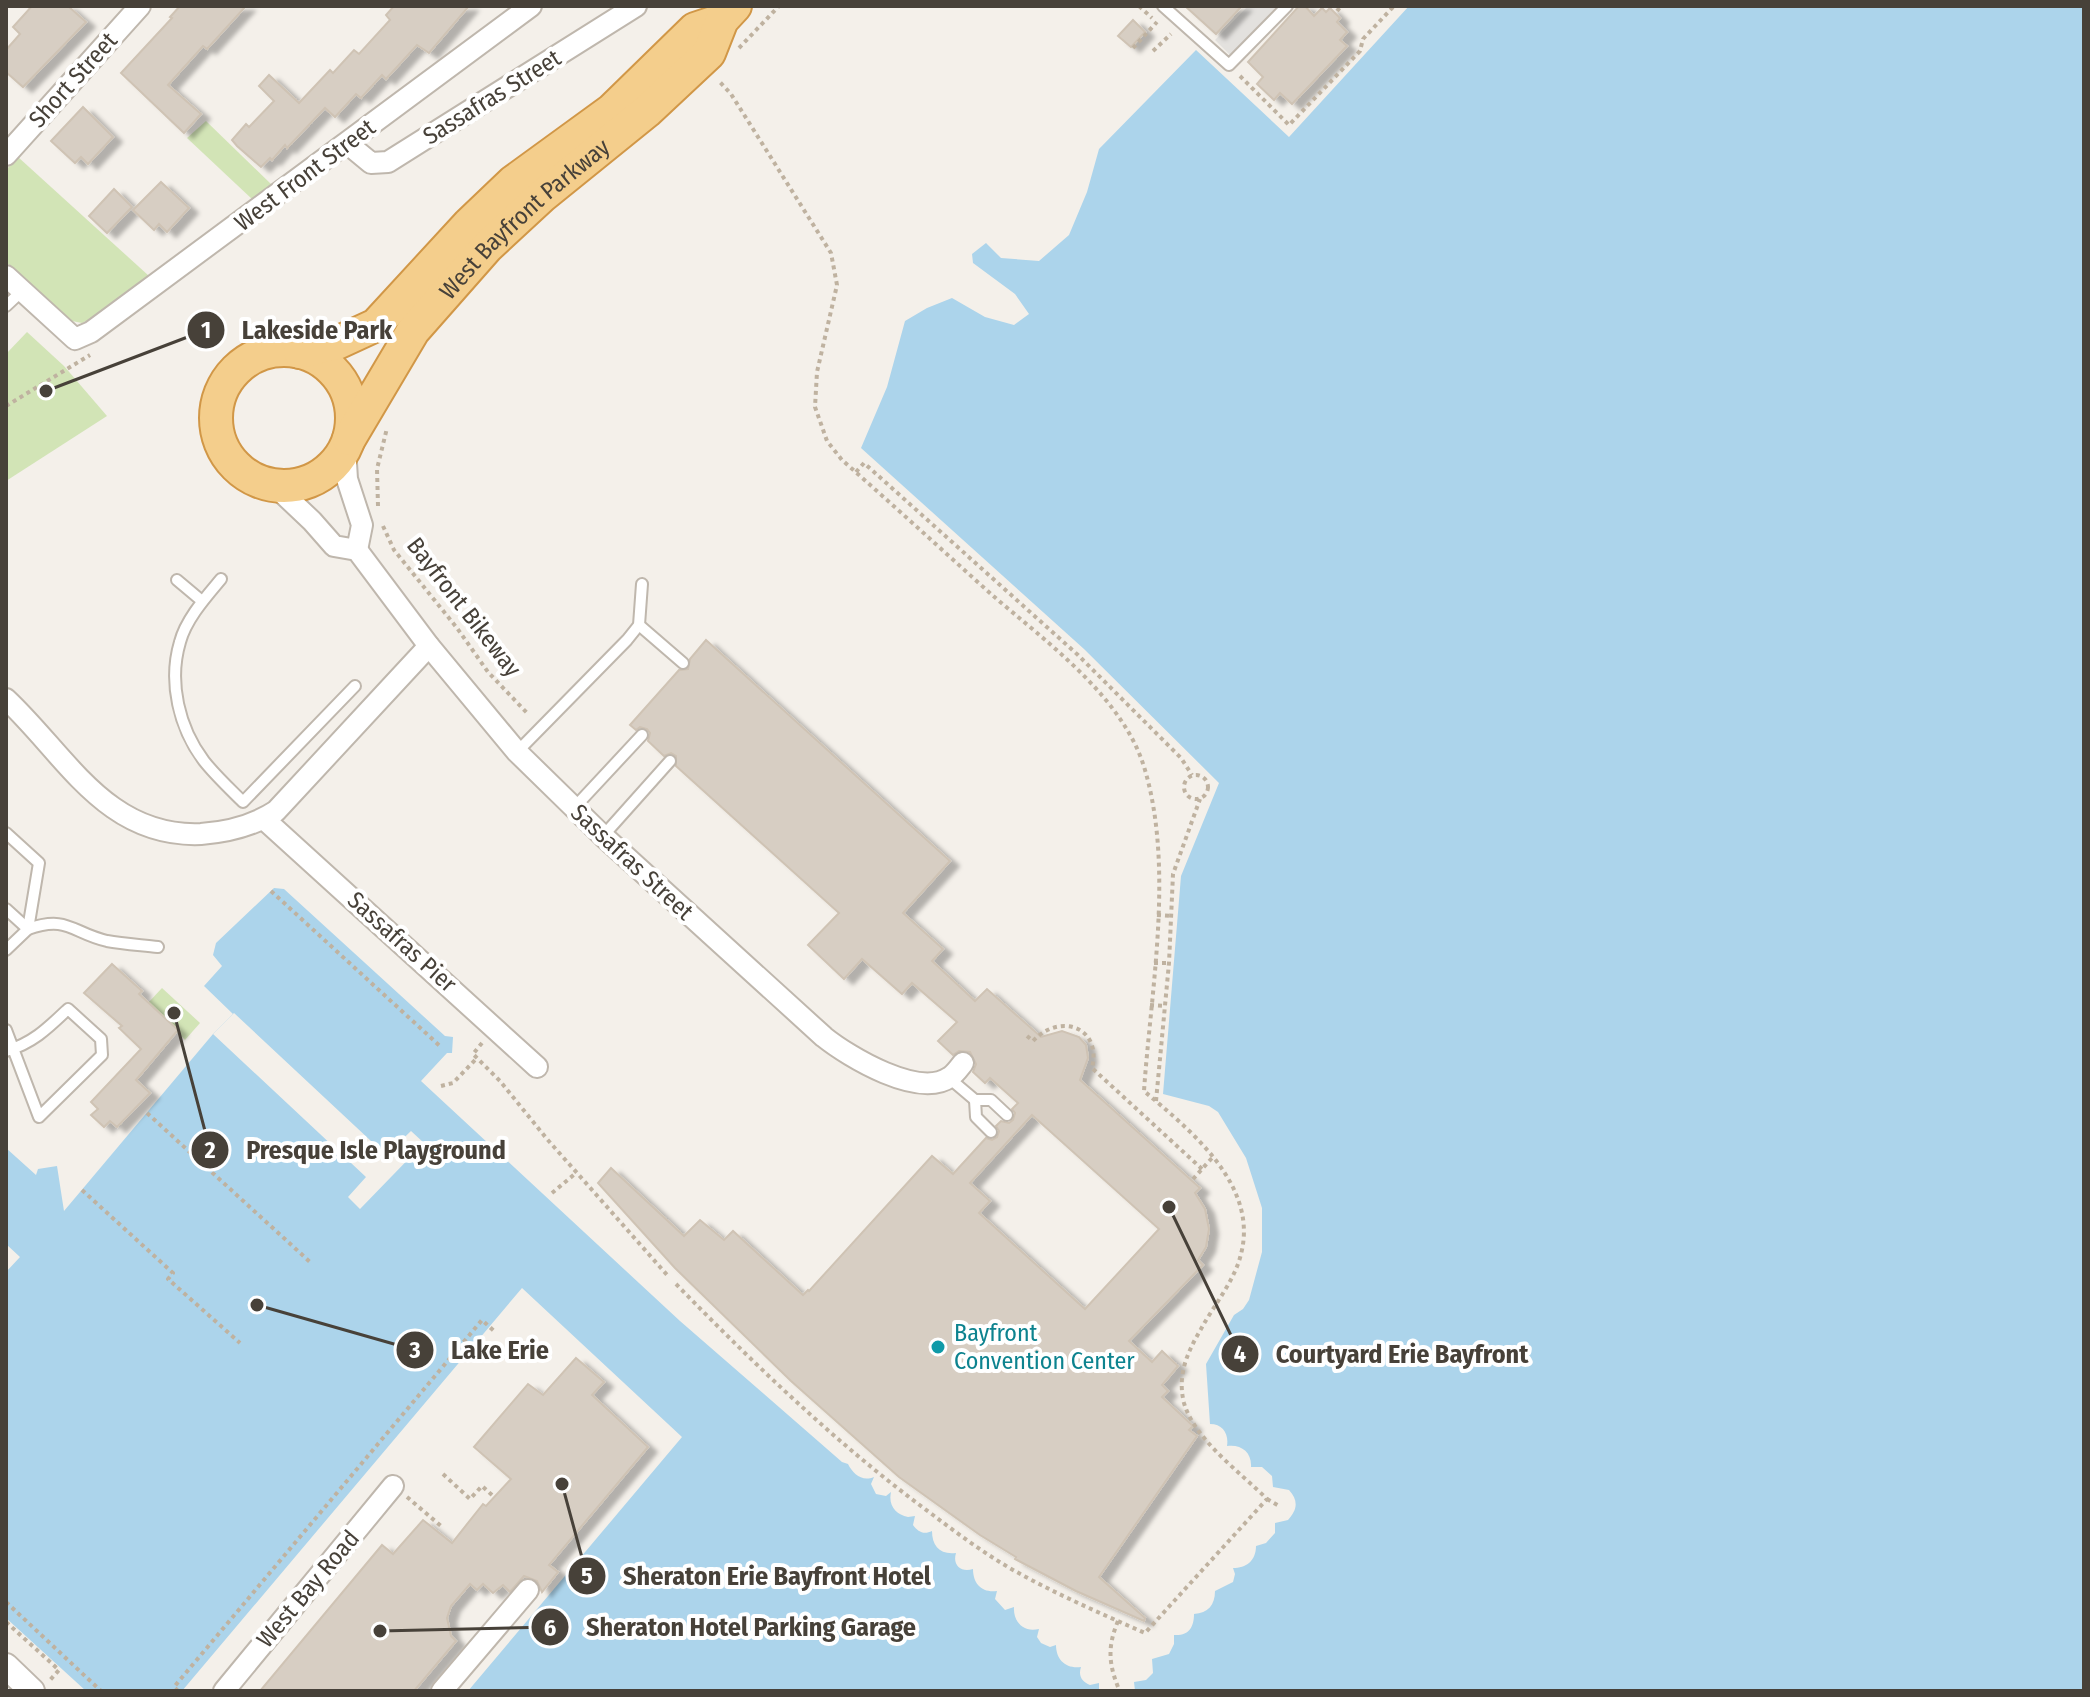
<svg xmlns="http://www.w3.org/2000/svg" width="2090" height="1697" font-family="'Fira Sans Condensed',sans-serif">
<defs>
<filter id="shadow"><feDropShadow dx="9" dy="5" stdDeviation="2" flood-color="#0004"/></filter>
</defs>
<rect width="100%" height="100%" fill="#f4f0ea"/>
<g fill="#d2e4b6">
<polygon points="206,121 272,185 253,200 187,138"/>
<polygon points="18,157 149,276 88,320 82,323 72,321 6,262 6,170"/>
<polygon points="27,332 64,366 107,416 6,481 6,354"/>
<polygon points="162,988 200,1023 185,1040 148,1003"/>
</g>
<polygon fill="#e3e1de" points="1248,6 1277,6 1230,55 1215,40"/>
<g fill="#acd4eb">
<path d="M1409 6H2084V1691H1135L1134 1682 1146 1680 1153 1673 1152 1659 1169 1654 1174 1644V1635C1189 1636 1194 1627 1194 1614 1208 1613 1215 1605 1215 1591L1233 1582 1235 1574 1233 1568C1246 1568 1256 1561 1256 1546L1266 1543 1275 1533V1523L1288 1520C1297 1510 1299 1501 1289 1490L1273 1487 1272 1476 1262 1467H1251C1252 1452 1241 1444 1227 1446 1229 1434 1223 1424 1210 1424L1206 1364 1234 1315 1243 1309 1249 1300 1262 1252V1208L1246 1158 1218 1112 1209 1106 1163 1094 1181 876 1219 783 1084 649 861 448 887 387 905 321 927 308 952 298 985 317 1014 325 1029 314 1015 294 973 263 972 254 986 243 1001 258 1039 261 1069 235 1087 192 1099 149 1196 50 1289 137Z"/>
<path d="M274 888 284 889 445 1036 453 1037 452 1053H447L421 1081 680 1321 842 1462 848 1464C853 1474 862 1482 874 1477L871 1484 876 1494 886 1496 891 1492C888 1506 896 1514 908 1517L915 1516 913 1525C918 1532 924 1535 932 1531 932 1546 940 1555 956 1553 952 1566 962 1573 973 1569 973 1584 982 1593 997 1591L995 1599 1005 1610 1014 1607C1013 1622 1024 1633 1039 1629L1037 1637 1041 1643 1050 1647 1056 1645C1056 1660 1066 1669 1081 1667 1078 1676 1082 1682 1090 1685L1099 1683V1691H468L682 1437 522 1288 182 1691H86L6 1618V1272L20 1257 6 1244V1148L36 1175 38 1169 57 1166 64 1211 213 1034 233 1014 204 986 222 966 213 955 216 943Z"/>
</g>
<polygon fill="#f4f0ea" points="234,1013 386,1155 411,1131 424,1143 360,1209 348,1197 366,1177 213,1034"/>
<g fill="#d7cec3" stroke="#cfc3b4" stroke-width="2" fill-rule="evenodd" filter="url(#shadow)">
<polygon points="32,6 68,6 86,22 23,87 6,72 6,50 20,34 13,27"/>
<polygon points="180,6 246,6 207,49 203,46 168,85 201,114 184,133 121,73 172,18 170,17"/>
<polygon points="394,6 469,6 429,53 417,45 386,79 382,75 361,98 356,94 335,117 325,108 287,148 285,145 272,160 270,158 261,167 237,146 232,140 246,124 249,127 274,101 259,86 269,75 299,103 330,70 333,73 354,50 359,54 390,20 386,15"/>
<polygon points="1185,6 1242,6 1216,34"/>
<polygon points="1299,6 1305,6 1314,16 1322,8 1326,12 1330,8 1340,18 1337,22 1347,32 1340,40 1347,46 1292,104 1280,93 1274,100 1257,84 1263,77 1248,62"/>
<polygon points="1133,20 1145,32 1131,47 1118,36"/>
<polygon points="83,107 113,137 88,164 81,157 75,163 51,141"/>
<polygon points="161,182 189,208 167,232 159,224 154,230 133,210"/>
<polygon points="114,189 132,207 107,233 89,216"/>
<path d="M706 640 950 861 903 913 943 949 932 961 975 1001 987 989 1041 1037 1062 1031 1079 1037 1086 1045 1088 1058 1080 1080 1200 1188 1195 1193 1205 1209 1209 1229 1206 1247 1198 1260 1203 1265 1129 1341 1152 1362 1162 1351 1178 1366 1162 1385 1168 1391 1162 1397 1193 1426 1189 1430 1197 1436 1099 1577 1145 1618 1144 1621 1076 1591 1015 1559 1016 1557 980 1535 899 1477 791 1381 675 1268 598 1183 611 1168 684 1236 700 1220 724 1240 733 1231 803 1295 808 1290 809 1291 932 1156 953 1174 986 1138 992 1140 997 1137 999 1131 996 1126 1001 1121 1009 1123 1013 1120 1015 1113 1012 1109 1018 1103 990 1078 985 1083 973 1072 976 1064 970 1052 959 1051 953 1055 938 1041 957 1022 912 983 902 994 862 959 844 979 808 945 839 913 676 766V756L671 753 664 756 648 741 650 733 647 729 640 727 636 730 630 725 679 670 688 669 690 659ZM1032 1115 1159 1229 1085 1309 979 1213 990 1201 970 1183Z"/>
<polygon points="112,964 142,991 139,994 178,1030 136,1080 150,1093 117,1127 110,1121 104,1127 91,1115 98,1109 91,1102 141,1049 119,1028 122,1026 84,993"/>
<polygon points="576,1358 604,1382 592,1395 648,1447 549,1565 558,1572 542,1592 537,1581 524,1576 510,1592 503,1585 493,1593 483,1584 477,1590 470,1584 451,1606 447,1618 451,1636 456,1641 414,1691 260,1691 382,1545 393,1554 423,1520 452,1543 483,1504 486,1506 511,1479 474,1447 528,1384 543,1395"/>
</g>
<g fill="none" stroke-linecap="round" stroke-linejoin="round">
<defs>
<g id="service">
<polyline points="1163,6 1229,65 1287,6"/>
<polyline points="6,306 22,291"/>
<path d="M221 579C206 597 186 619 180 642 168 682 179 728 204 761 215 775 230 789 243 802L355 686"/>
<polyline points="177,580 202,601"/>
<polyline points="639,625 683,663"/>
<polyline points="517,752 627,640 639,625 642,584"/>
<polyline points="574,808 642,735"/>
<polyline points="6,833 39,863 28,929 6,950"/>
<polyline points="603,836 670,761"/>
<path d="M6 909 28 929C68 915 72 933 107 941 123 944 141 945 158 947"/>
<path d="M6 1030 39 1117 102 1055 101 1039 68 1009C48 1028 33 1043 6 1051"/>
<polyline points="949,1078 975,1100 991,1100 1007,1115"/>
<polyline points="975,1100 976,1117 991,1132"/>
</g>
<g id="minor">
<polyline points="348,144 371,163 388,162 636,6"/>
<polyline points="6,155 140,6"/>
<polyline points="6,276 75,339 91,332 531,6"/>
<polyline points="345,447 347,479 362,525 357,550"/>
<path d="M275 486 312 521 334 546 357 550 429 646 517 752 603 836 824 1037C849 1057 919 1099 950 1077 955 1074 959 1068 963 1063"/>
<path d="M6 699C66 755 106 838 201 834 228 832 253 826 276 811L429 646"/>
<polyline points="264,819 537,1067"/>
<polyline points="224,1691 393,1486"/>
<polyline points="442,1691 528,1590"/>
</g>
<polyline id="tertiary" points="6,1666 32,1691"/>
<g id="trunk">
<circle cx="284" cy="418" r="68"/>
<polyline points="300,352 337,343 376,325 469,224 513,182 612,110 695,29 722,20"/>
<path id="s1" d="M349 439 413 331 487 247 542 196 647 111 709 53 722 20 735 6"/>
</g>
</defs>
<use href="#service" stroke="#bfb7ad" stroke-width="14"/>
<use href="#minor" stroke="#bfb7ad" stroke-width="24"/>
<use href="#tertiary" stroke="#bfb7ad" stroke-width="28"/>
<use href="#trunk" stroke="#d19747" stroke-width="36"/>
<g stroke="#bfb2a0" stroke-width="4" stroke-dasharray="4 4" stroke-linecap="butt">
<polyline points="1139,6 1152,18"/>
<polyline points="1337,11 1341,6"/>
<polyline points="739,48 779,6"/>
<polyline points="1133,48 1157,22"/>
<polyline points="1153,51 1171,34"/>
<polyline points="1240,76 1289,125 1360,51 1363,39 1394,6"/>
<polyline points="6,406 90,355"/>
<polyline points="856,472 864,463 1078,655 1181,758 1192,775"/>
<polyline points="378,506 377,469 387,428"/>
<polyline points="383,526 394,550 457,628 488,672 528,714"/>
<circle cx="1196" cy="787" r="12"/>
<polyline points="271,891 441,1047"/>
<polyline points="1157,915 1172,916"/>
<polyline points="1154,963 1169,963"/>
<polyline points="1150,1005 1165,1006"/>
<path d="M1027 1036 1033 1041C1060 1012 1102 1027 1092 1068L1202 1169"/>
<polyline points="482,1043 473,1054 500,1081 547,1139 668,1276"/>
<polyline points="441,1086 453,1083 477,1058"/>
<polyline points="1156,1101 1169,963 1173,874 1200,799"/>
<polyline points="147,1113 310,1262"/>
<polyline points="1193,1179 1212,1158"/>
<polyline points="82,1190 173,1273 168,1279 240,1343"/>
<polyline points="552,1193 576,1173"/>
<path d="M676 1284C757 1367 839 1446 933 1515 962 1537 992 1559 1024 1576 1063 1597 1104 1615 1145 1633L1267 1499C1241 1473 1194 1439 1184 1403 1177 1375 1187 1353 1201 1329 1214 1305 1235 1280 1241 1254 1259 1185 1190 1130 1144 1091 1151 989 1174 869 1145 770 1124 697 1046 642 991 594 941 549 892 504 842 460L827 441 815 407 817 372 837 285 831 253 731 94 718 80"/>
<polyline points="443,1474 470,1499 482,1486 492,1495"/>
<polyline points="407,1497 441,1526"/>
<polyline points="1267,1499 1279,1506"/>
<polyline points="6,1602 101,1691"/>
<polyline points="6,1622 59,1670 50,1680"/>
<path d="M1118 1687C1108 1662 1108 1645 1118 1621"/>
<polyline points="178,1691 174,1687 482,1320 494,1331"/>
</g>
<use href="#service" stroke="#fff" stroke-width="10"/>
<use href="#minor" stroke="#fff" stroke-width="20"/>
<use href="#tertiary" stroke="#fff" stroke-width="24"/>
<use href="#trunk" stroke="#f4ce8c" stroke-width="32"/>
</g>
<circle fill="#0f9aa8" stroke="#fff" stroke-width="3" cx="938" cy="1347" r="8"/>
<g text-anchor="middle" stroke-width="8" stroke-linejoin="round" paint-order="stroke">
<g font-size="24" fill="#474139" stroke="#fff">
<text transform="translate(73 80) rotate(-48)" y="8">Short Street</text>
<text transform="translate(492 97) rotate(-32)" y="8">Sassafras Street</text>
<text transform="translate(305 175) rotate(-37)" y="8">West Front Street</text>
<text dy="8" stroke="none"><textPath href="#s1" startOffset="284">West Bayfront Parkway</textPath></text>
<text transform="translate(464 607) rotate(52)" y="8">Bayfront Bikeway</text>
<text transform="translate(632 862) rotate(43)" y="8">Sassafras Street</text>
<text transform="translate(402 942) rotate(42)" y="8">Sassafras Pier</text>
<text transform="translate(308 1589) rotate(-50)" y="8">West Bay Road</text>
</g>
<g font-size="24" fill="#0d838f" stroke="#fff" text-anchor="start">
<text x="954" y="1341">Bayfront<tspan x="954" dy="28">Convention Center</tspan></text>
</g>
</g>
<path fill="none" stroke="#474139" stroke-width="3" d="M46 391L206 330M174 1013L210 1150M257 1305L415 1350M1169 1207L1240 1354M562 1484L587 1576M380 1631L550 1627"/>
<g fill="#474139" stroke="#fff" stroke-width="3">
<circle cx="46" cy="391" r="8"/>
<circle cx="174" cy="1013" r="8"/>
<circle cx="257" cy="1305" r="8"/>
<circle cx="1169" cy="1207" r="8"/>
<circle cx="562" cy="1484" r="8"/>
<circle cx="380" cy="1631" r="8"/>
<circle cx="206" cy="330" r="20"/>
<circle cx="210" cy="1150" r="20"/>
<circle cx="415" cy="1350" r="20"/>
<circle cx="1240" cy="1354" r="20"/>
<circle cx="587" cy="1576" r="20"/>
<circle cx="550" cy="1627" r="20"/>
</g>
<g font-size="24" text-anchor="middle" font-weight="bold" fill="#fff">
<text x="206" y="338">1</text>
<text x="210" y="1158">2</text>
<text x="415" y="1358">3</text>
<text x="1240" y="1362">4</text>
<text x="587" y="1584">5</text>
<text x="550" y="1636">6</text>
</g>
<g font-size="26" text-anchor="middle" font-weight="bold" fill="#474139" stroke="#fff" stroke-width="8" stroke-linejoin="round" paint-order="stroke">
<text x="317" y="339">Lakeside Park</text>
<text x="376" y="1159">Presque Isle Playground</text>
<text x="500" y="1359">Lake Erie</text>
<text x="1402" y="1363">Courtyard Erie Bayfront</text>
<text x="777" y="1585">Sheraton Erie Bayfront Hotel</text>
<text x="751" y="1636">Sheraton Hotel Parking Garage</text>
</g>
<rect width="2090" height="1697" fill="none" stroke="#474139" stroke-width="16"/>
</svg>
